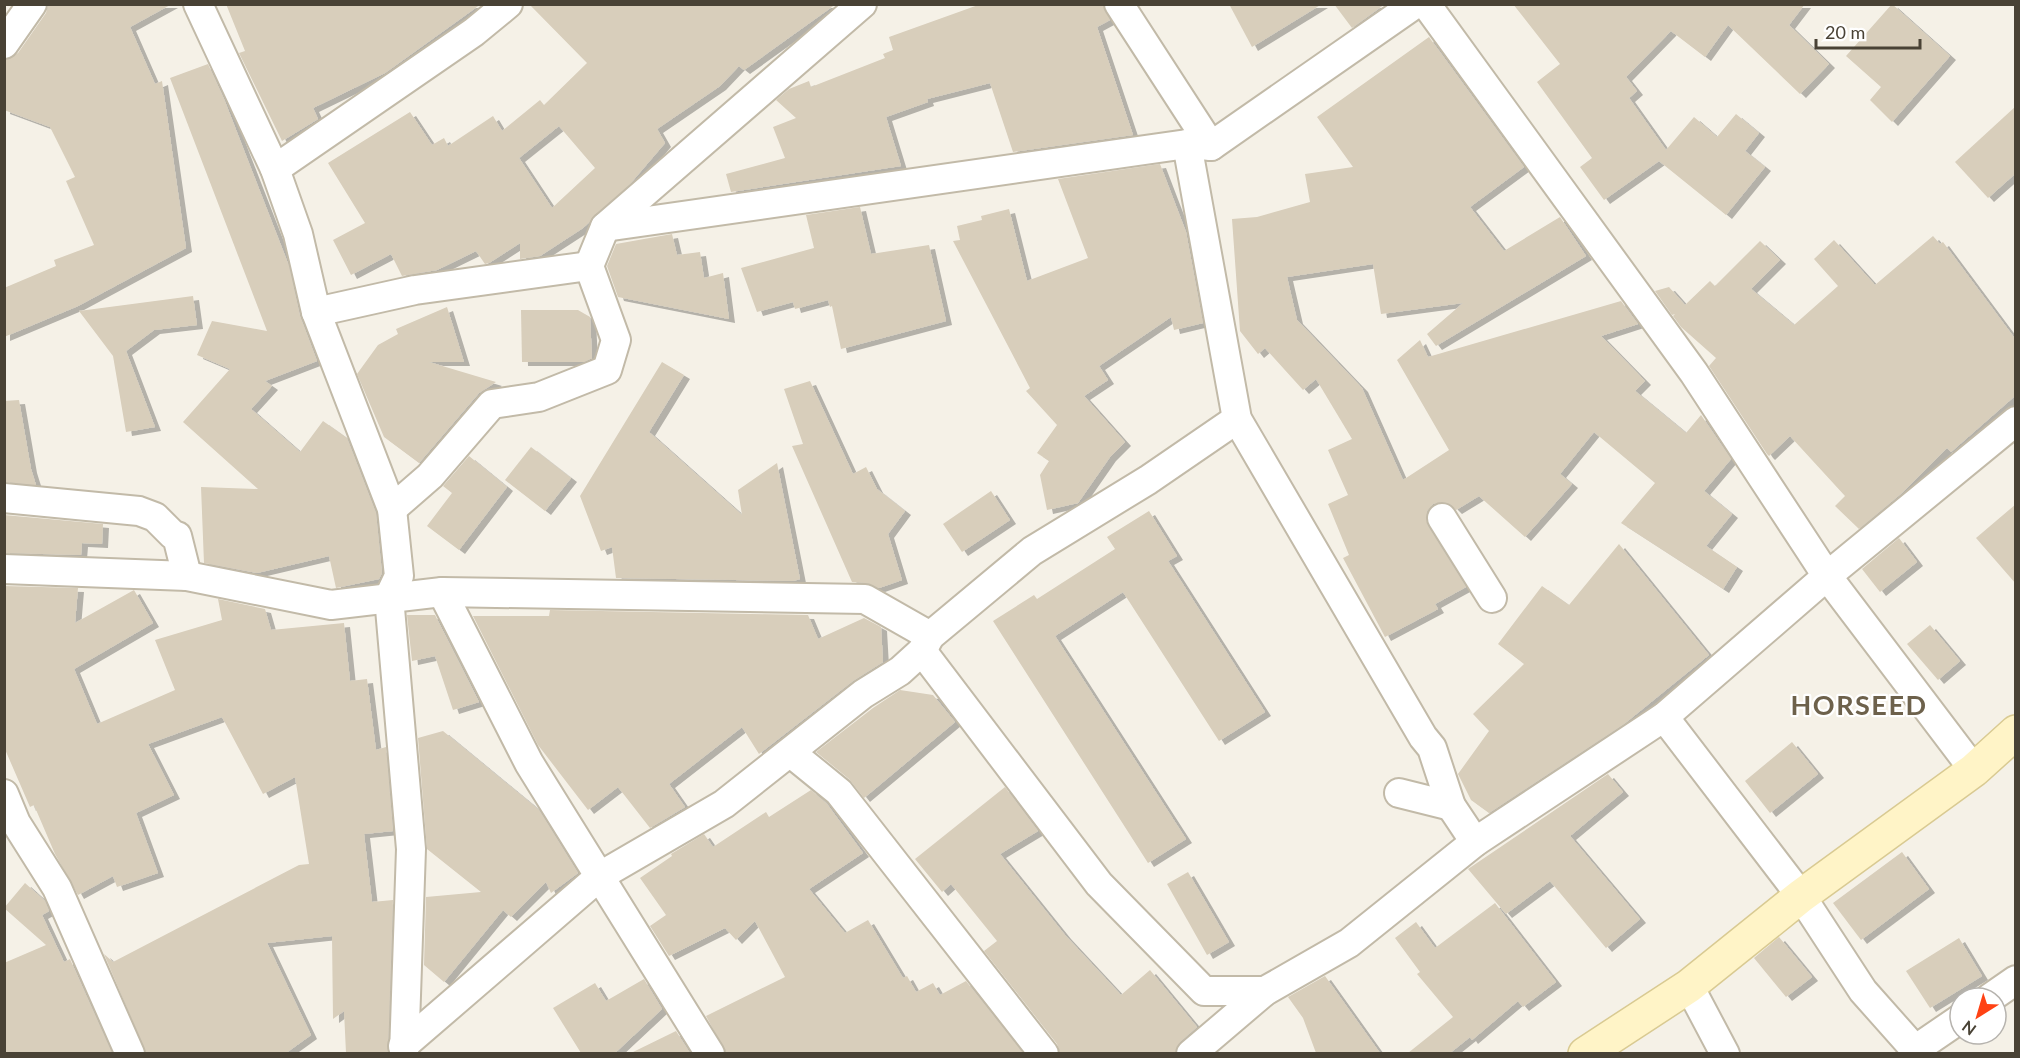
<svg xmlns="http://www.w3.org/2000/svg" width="2020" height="1058" font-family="Lato,sans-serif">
<defs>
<filter id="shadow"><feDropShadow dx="6" dy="4" stdDeviation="0" flood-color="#0004"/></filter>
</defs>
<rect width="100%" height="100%" fill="#f5f1e7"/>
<g fill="#d8cebb" fill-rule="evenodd" filter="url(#shadow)">
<polygon points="48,4 172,4 130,27 155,84 162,81 186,248 78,306 4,337 4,288 56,266 54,260 94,245 66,181 75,177 50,127 4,110 4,60 18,53 46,13"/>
<polygon points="226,4 481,4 385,73 313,108 318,119 282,141 239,53 245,51"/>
<path d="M529 4H836L744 70 739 66 720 86 657 129 665 143 630 184 583 228 540 256 520 259V243L489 263 485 264 476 251 437 270 402 276 391 254 351 275 333 240 365 223 328 163 410 112 432 145 444 138 448 146 493 116 502 131 540 100 544 105 587 63ZM559 126 595 168 552 208 519 158Z"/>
<polygon points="981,4 1103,4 1110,20 1097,27 1133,135 1013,152 990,83 927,99 928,102 886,117 901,166 731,192 726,174 785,158 773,127 796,118 776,100 789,89 809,81 811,87 885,58 883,54 893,50 889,37"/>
<polygon points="1229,4 1322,4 1252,47"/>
<polygon points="1334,4 1385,4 1352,28"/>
<polygon points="1513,4 1805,4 1789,25 1829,64 1800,94 1728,25 1705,57 1671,31 1626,77 1637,91 1629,98 1666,150 1694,117 1717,137 1736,114 1759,133 1745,151 1765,167 1726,215 1659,161 1604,200 1580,167 1592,158 1537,82 1560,64"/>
<polygon points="1892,4 1950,56 1892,122 1870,100 1881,87 1846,56"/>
<polygon points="1429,37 1524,167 1470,207 1504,251 1560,217 1586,256 1436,346 1427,334 1463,303 1381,314 1373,264 1287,277 1297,320 1362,388 1403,480 1449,450 1397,360 1420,340 1428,357 1621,301 1638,324 1601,336 1645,381 1635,391 1686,433 1701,415 1731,459 1704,491 1732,514 1706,546 1737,567 1723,589 1621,523 1655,483 1594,432 1560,474 1572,484 1525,537 1479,496 1456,510 1450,504 1442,502 1433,504 1427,511 1428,526 1466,587 1435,604 1438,609 1385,637 1343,558 1349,555 1328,504 1348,495 1328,450 1352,439 1316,379 1303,390 1265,348 1258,354 1240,331 1232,219 1257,217 1310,202 1305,174 1353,167 1317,117"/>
<polygon points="208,64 224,99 289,266 300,316 317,361 265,381 272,386 251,409 300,452 323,421 347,438 376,513 382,573 379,579 336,588 329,556 257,573 204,563 201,487 258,489 183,422 230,369 197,355 212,321 267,331 170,78"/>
<polygon points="2016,106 2016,173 1988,198 1955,162"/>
<polygon points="1160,164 1186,232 1203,323 1174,330 1171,317 1099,366 1108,380 1084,396 1125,442 1110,457 1078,503 1047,510 1040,475 1049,461 1037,453 1057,425 1026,391 1030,388 953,241 960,240 957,226 982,220 981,216 1009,209 1027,281 1088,258 1058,179"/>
<polygon points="860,207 871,254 929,245 946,321 841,349 832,306 830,307 828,300 795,309 793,302 757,312 741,268 814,248 806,215"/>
<polygon points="672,234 677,255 700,252 704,278 723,273 729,319 618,297 607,266 616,244"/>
<polygon points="1933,236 1940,244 1943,242 2016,340 2016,395 1951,452 1947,448 1903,492 1859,529 1835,506 1845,496 1790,436 1769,456 1767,454 1709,366 1716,358 1681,327 1673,316 1675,314 1672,315 1655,291 1669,287 1685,305 1710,281 1715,286 1760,241 1780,260 1751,289 1794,325 1838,286 1814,259 1834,240 1875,285"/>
<polygon points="193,296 197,325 154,330 126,351 155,427 126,432 113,356 79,311"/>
<polygon points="447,307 464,362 429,362 496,382 479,393 419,463 384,437 357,374 378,345 398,334 396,329"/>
<polygon points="521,310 578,310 590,317 592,358 584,362 522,362"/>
<polygon points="662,362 684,375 649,432 742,515 738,490 777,463 800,579 793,581 616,578 612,547 601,551 580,496"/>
<polygon points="810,381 853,474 866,467 877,489 905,511 888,534 902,580 879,588 866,583 852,582 792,446 803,444 784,389"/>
<polygon points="19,400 31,469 36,485 4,482 4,401"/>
<polygon points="531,447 571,478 545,511 505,480"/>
<polygon points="469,456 507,487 459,550 427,526 452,493 443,486"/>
<polygon points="991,491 1010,520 962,552 943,524"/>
<polygon points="2016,504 2016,584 1976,538"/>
<polygon points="1149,511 1177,556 1168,561 1265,712 1219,741 1123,592 1055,636 1186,839 1148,863 993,621 1034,595 1037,599 1115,549 1107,537"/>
<polygon points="4,515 103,524 102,544 82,543 81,555 4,553"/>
<polygon points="1899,538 1917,562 1880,592 1862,569"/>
<polygon points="1619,544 1709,655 1624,724 1489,813 1471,800 1458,774 1489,731 1473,714 1524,664 1498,644 1542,586 1569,605"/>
<polygon points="4,586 78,588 75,623 134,590 153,623 74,669 97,724 175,690 155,640 222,620 218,599 265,609 271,630 344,623 350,681 367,679 376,750 386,747 393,831 364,834 372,902 393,900 388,1053 346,1053 344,1011 333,1019 332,936 267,943 311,1035 286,1053 146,1053 104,954 113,962 299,865 309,864 295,777 263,794 222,717 148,744 174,795 136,813 158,873 117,887 113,876 78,895 55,854 34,805 30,807 4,747"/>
<polygon points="550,610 808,615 818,639 864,618 881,627 883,662 853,681 759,754 742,727 669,784 685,807 650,828 618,787 588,810 538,745 473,616 549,616"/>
<polygon points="407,615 435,615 479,702 453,710 435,656 412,661"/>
<polygon points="1930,625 1960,661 1938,680 1907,644"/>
<polygon points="900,690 933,695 955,722 864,798 849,779 816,752 873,708"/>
<polygon points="443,731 539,810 578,873 551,893 546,882 511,917 503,910 444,982 424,965 426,897 481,892 427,849 418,738"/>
<polygon points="1792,742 1818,774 1770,813 1745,781"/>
<polygon points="1608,774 1623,792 1570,836 1640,919 1606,948 1550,881 1506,914 1468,869"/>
<polygon points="1005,787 1038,831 1000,854 1065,935 1121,995 1150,970 1197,1027 1180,1042 1175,1053 1060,1053 1057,1044 984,951 997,941 951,884 942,892 915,859"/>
<polygon points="811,790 827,804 863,853 809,889 845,933 868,920 903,978 907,976 916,992 933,983 940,995 966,981 1023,1053 726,1053 706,1016 785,977 755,921 736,940 725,928 669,956 650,926 666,915 640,878 672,856 671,854 704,834 713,847 766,812 769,817"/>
<polygon points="1902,852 1929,889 1861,940 1833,903"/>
<polygon points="1188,872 1229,942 1207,955 1167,884"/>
<polygon points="25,883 45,901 49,911 42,915 64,962 70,959 112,1053 4,1053 4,963 46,945 4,908"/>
<polygon points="1495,903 1556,982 1523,1007 1518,1001 1472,1040 1470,1037 1450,1053 1408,1053 1453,1017 1417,974 1420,972 1395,938 1416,922 1435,948"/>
<polygon points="1779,937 1812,977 1786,997 1754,958"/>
<polygon points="1959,938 1982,976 1930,1008 1906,971"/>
<polygon points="1325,976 1380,1053 1316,1053 1303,1018 1288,997"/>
<polygon points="644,979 662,1009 615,1053 581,1053 553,1008 595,983 606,1001"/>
<polygon points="676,1031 690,1053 631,1053"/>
</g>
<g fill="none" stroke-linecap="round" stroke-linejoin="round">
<defs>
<g id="street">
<polyline points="198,4 275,169 298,234 316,312 392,509 399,576 389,597 411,849 404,1054"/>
<polyline points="1119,4 1211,146"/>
<polyline points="1426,4 1694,373 1827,576 1974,770"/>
<polyline points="4,44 32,4"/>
<polyline points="1187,144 1237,419 1423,737 1432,748 1451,806 1475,842"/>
<polyline points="275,169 474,32 508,4"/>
<polyline points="605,227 1187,144 1211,146 1415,4"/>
<polyline points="316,312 415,290 589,266"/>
<polyline points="4,498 139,511 155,517 173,535 177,536 187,576"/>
<polyline points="392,509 430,476 492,404 539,397 607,370 616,340 589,266 605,227 862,4"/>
<polyline points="1442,518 1492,598"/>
<polyline points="4,569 187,576 331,605 442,592 865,599 930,636"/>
<polyline points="442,592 529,763 710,1054"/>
<polyline points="922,651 1099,884 1204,991 1265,991"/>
<polyline points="1664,717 1801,896 1863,991 1919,1054"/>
<polyline points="791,753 839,792 1044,1054"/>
<polyline points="1399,793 1451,806"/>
<polyline points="4,794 16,823 57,888 130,1054"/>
<polyline points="1689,986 1725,1054"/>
<polyline points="1990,998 2016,980"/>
<polyline points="403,1046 600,876 724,804 863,694 900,671 922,651 930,636 1032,551 1148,480 1237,419"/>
<polyline points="1916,1049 1960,1019"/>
<polyline points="1191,1054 1265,991 1349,943 1475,842 1664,717 1827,576 2016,421"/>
</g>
<polyline id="secondary" points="1585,1054 1689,986 1801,896 1974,770 2016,732"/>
</defs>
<use href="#street" stroke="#c2baa8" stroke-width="32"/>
<use href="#secondary" stroke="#d9ca92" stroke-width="36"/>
<use href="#street" stroke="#fff" stroke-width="28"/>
<use href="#secondary" stroke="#fff4c7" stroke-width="33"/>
</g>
<g text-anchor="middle" stroke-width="4.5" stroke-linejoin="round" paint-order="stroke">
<g font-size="27" font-weight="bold" letter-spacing="1.5" fill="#6d614b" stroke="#fff">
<text x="1859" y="715">HORSEED</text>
</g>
</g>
<rect width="2020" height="1058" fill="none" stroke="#494235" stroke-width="12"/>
<g transform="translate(1978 1016) rotate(217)"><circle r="28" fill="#ffffff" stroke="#b6b3ae" stroke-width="1.5"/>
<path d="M0-4.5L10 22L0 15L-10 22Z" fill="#ff4214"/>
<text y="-9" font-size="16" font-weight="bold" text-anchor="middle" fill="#494235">N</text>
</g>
<path d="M1816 39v9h104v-9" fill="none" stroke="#494235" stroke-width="3"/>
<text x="1825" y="39" font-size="18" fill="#494235" stroke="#ffffff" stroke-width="4.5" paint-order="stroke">20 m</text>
</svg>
